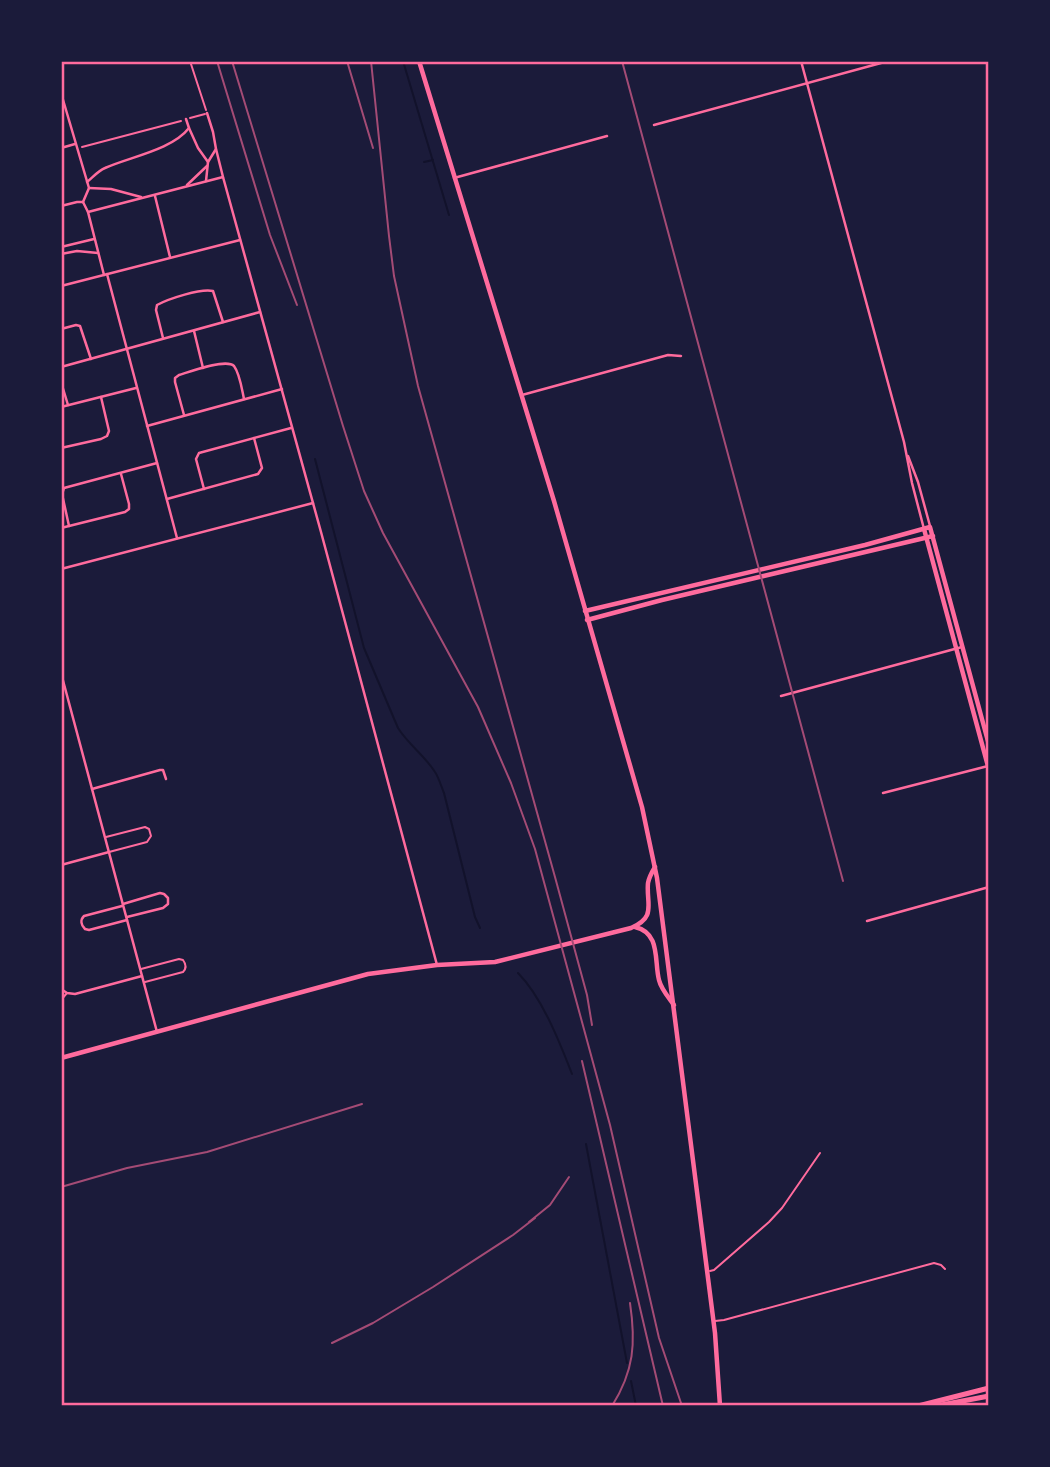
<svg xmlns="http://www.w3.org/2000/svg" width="1050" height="1467" font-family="'Alegreya Sans',sans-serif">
<rect width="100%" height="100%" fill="#1b1b3a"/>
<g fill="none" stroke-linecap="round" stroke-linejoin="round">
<g stroke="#12122b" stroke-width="2">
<polyline points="403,61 449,215"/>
<polyline points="424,162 433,160"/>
<path d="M315 459 364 648 398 728C408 744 425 756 435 772 439 778 441 786 444 793L475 917 480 928"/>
<path d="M518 973C542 997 560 1043 572 1074"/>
<polyline points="586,1144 627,1363"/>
<polyline points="631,1381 636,1406"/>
</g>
<g stroke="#ff6b9d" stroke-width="2">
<polyline points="190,61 206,110"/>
<polyline points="190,118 205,114"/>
<polyline points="82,147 181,121"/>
</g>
<g stroke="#ff6b9d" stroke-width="2">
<polyline points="106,837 145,827 149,829 151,836 147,842 109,852"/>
<path d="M141 969 179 959 183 960C186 964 187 968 183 972L145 982"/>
<polyline points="61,1000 67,993"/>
<polyline points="710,1271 714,1270 769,1222 782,1208 820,1153"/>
<polyline points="715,1321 724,1320 934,1263 941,1265 945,1269"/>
</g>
<g stroke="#ff6b9d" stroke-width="2.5">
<polyline points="801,61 904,442 912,483 924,529"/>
<polyline points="61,93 89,188 83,202"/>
<polyline points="207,113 213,132 216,149 223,177 321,532 437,965"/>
<polyline points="654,125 881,63"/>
<polyline points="189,128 198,148 208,162"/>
<polyline points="61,148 75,144"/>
<polyline points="454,178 607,136"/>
<polyline points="206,181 208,162 216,149"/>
<path d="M87 182C93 177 98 171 105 168 129 157 172 150 189 128L186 119"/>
<polyline points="187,185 207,166"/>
<polyline points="89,188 111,189 141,197"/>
<polyline points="155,196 170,257"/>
<polyline points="83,202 88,212 104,275"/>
<polyline points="61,206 77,202 83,202"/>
<polyline points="88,212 223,177"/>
<polyline points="61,247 94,239"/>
<polyline points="61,254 77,251 98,253"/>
<polyline points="107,274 177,538"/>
<polyline points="61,286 240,240"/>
<polyline points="61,329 76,325 80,326 91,359"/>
<polyline points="194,331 203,368"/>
<path d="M163 338 156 310 157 305C168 299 201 288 213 291L223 322"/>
<polyline points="61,367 260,312"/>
<polyline points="61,382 68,405"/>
<polyline points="522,395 668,355 681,356"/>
<polyline points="61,407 136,388"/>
<path d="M184 415 175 382V378L179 375C189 372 226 358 234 366 240 374 242 390 244 399"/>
<polyline points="147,426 282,389"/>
<polyline points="61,448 101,439 107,436 109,431 101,397"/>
<polyline points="908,456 918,482 930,526"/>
<polyline points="204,489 196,459 199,453 291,428"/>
<polyline points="167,499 258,474 262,468 254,438"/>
<polyline points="69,526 62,494 64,488 157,463"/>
<polyline points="61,528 125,512 129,509 129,504 121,474"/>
<polyline points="61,569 313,503"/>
<polyline points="61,673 157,1032"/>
<polyline points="781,696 962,647"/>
<polyline points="92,789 160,770 163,770 166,779"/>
<polyline points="883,793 988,766"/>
<polyline points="61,865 109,852"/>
<polyline points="123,904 160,893 164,894 168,898 168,904 163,908 127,917"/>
<path d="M122 906 84 916C80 920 81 925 85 929L89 930 127 920"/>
<polyline points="867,921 989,887"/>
<polyline points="61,989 67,993 75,994 142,976"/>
</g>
<g stroke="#ff6b9d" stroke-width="4.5">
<polyline points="924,529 989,770"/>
<polyline points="585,611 865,545 930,527 989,745"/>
<polyline points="587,620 662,600 933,536"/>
<path d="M635 927C661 933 654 961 659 980 661 989 669 998 674 1005"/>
<path d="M61 1058 368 974 437 965 495 962 631 928C657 917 646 904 648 883 649 877 652 872 655 867"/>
</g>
<polyline stroke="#ff6b9d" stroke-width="4.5" points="419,61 554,501 642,807 657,878 715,1333 720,1406"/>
<g stroke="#ff6b9d" stroke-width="5">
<polyline points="918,1406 989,1388"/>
<polyline points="936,1406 989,1396"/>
</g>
<g stroke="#a44b75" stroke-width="2">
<polyline points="217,61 270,235 297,305"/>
<polyline points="232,61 343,426 364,491 383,533 478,707 511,783 535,849 610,1125 659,1338 682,1406"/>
<polyline points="347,61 373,148"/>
<polyline points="371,61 389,236 394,276 418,386 555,877 587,995 592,1025"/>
<polyline points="622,61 843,881"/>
<polyline points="582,1061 663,1406"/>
<polyline points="61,1187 127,1168 207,1152 362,1104"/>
<polyline points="529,1222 550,1205 569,1177"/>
<polyline points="332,1343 373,1323 433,1287 513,1235 535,1218"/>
<path d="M612 1406C634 1371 636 1343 630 1303"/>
</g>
</g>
<rect width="1050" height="1467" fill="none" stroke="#1b1b3a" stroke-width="126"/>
<rect x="63" y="63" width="924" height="1341" fill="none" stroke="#ff6b9d" stroke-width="2.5"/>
</svg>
